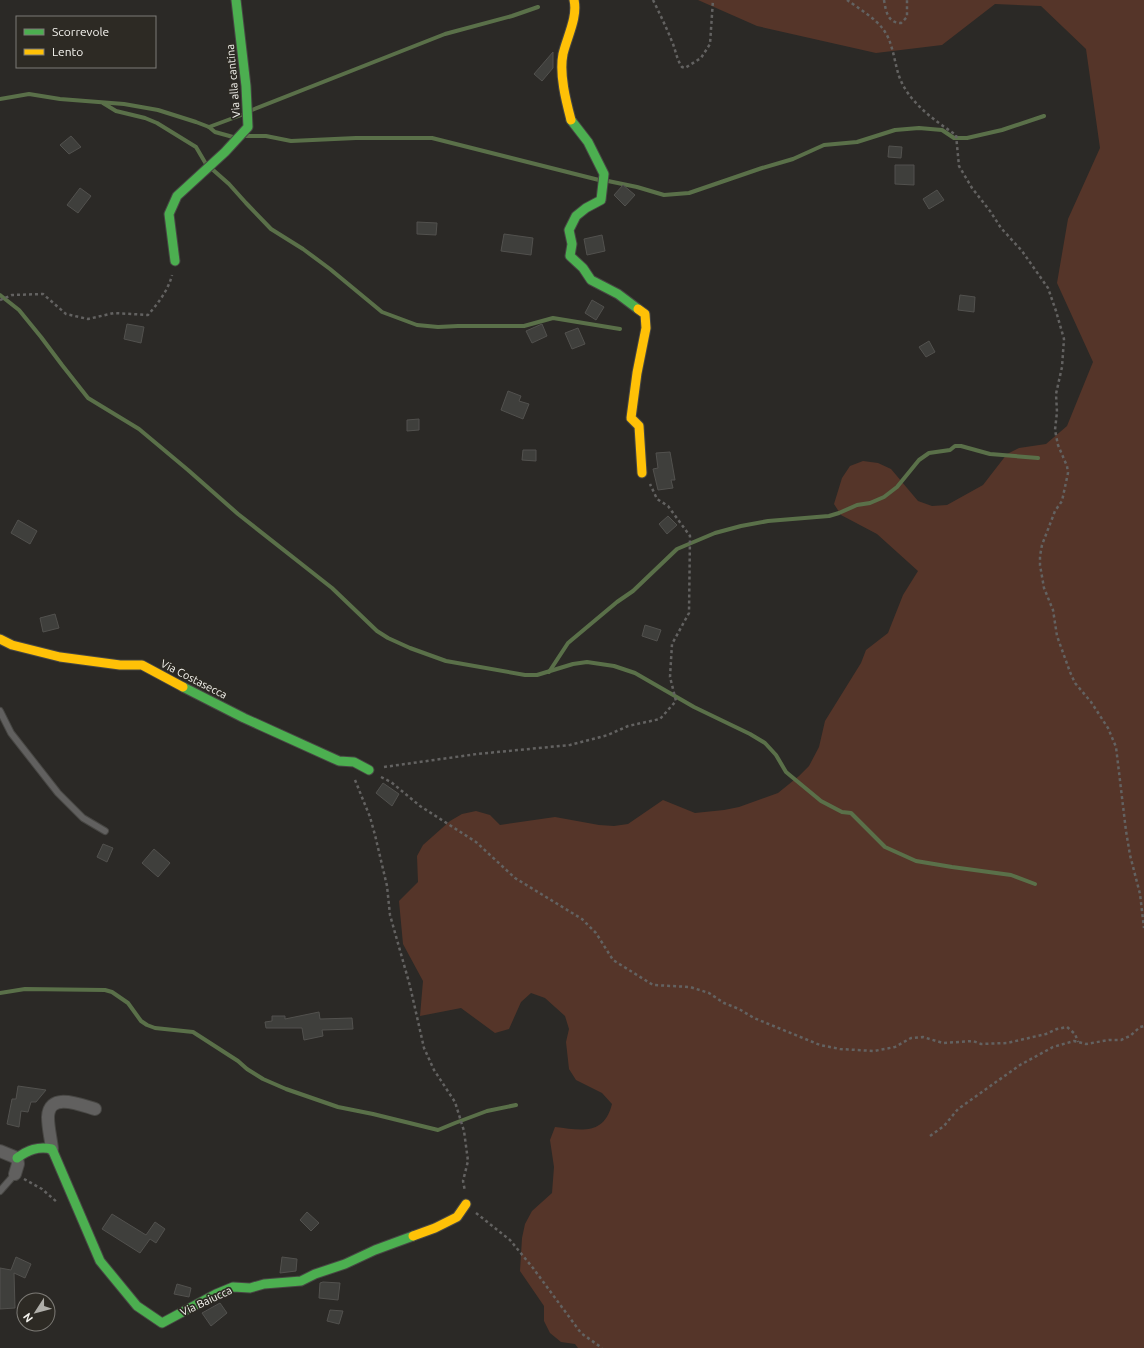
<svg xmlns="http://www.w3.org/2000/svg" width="1144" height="1348" font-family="Ubuntu,sans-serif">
<rect width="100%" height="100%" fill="#2b2926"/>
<path fill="#553529" d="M698 0H1144V1348H578L575 1344 561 1342 550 1333 544 1321V1306L520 1271 522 1238 525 1224 532 1211 552 1193 554 1167 550 1140 555 1127C581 1130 604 1136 612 1104L602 1093 576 1080 569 1069 566 1042 569 1029 565 1016 545 998 531 993 521 1002 509 1029 495 1033 461 1008 420 1016 423 981 403 944 399 901 418 882 417 856 423 845 450 821 462 814 476 811 490 815 500 825 555 817 599 825 614 826 628 824 663 800 695 813 724 810 739 807 778 793 799 776 809 766 819 747 825 721 861 663 866 650 888 633 903 595 918 571 877 534 841 515 834 504 842 478 850 466 863 461 878 463 891 469 918 501 932 506 947 505 983 485 1007 454 1019 448 1046 444 1067 426 1093 362 1057 283 1068 219 1100 148 1086 49 1041 6 995 4 942 45 876 53 757 26Z"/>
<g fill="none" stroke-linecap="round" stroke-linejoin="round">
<g stroke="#5a7049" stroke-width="4">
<polyline points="0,99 29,94 60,99 124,104 158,110 196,122 209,127 215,132 233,137"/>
<polyline points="103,103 116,111 145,118 157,123 196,147 206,164"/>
<polyline points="252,110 445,34 512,16 538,7"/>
<polyline points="209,127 244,114"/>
<polyline points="246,136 266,136 291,141 356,138 432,138 599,180"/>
<polyline points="212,169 229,184 246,203 271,229 303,249 330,269 382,312 417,325 438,327 458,326 524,326 553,318 620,329"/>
<polyline points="608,181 637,187 664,195 689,193 762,168 793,159 824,145 857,142 895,130 919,128 942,130 954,138 967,138 1002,130 1044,116"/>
<polyline points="0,295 19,310 41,337 62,365 88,398 139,429 188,470 238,514 332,588 377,631 388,638 410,648 446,661 525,675 537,675 573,664 587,662 614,666 635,673 694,707 750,734 765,743 776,755 786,772 821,801 842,812 851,813 885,847 916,861 952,867 1011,875 1035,884"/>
<polyline points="549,672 568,643 617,602 633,591 677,549 715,533 741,526 768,521 829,516 839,513 857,505 870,503 884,497 897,487 919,460 929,453 950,450 955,446 961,446 990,454 1038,458"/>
<polyline points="0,993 25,989 105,990 112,992 128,1003 141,1021 147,1025 155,1028 193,1032 238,1061 247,1069 263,1079 286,1089 338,1107 373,1114 438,1130 455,1123 487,1111 516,1105"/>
</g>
</g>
<g fill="#3f3f3c" stroke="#52514e">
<polygon points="553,52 553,68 542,81 534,74"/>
<polygon points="71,136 81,147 69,154 60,145"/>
<polygon points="889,146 902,147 901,158 888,157"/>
<polygon points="895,165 914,165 914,185 895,184"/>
<polygon points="623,185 635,195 625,206 614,195"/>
<polygon points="80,188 91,196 78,213 67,205"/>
<polygon points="937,190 944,200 929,209 923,199"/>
<polygon points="417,222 437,223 436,235 417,234"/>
<polygon points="504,234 533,238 531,255 501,251"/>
<polygon points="602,235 605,251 587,255 584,239"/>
<polygon points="960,295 975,297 974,312 958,310"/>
<polygon points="592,300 604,307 596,320 585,313"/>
<polygon points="127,324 144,327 141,343 124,339"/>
<polygon points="542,324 547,336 532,343 526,331"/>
<polygon points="578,328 585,344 572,349 565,333"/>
<polygon points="929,341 935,352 926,357 919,347"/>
<polygon points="508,391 521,396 519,401 529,404 523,419 501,410"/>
<polygon points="419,419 419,430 407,431 407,420"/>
<polygon points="523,450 536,450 536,461 522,460"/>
<polygon points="670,452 675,480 671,480 673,488 658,490 653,469 658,468 656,453"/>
<polygon points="668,516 677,525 667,534 659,524"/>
<polygon points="18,520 37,531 30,544 11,533"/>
<polygon points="55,614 59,628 43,632 40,618"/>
<polygon points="645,625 661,630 657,641 642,636"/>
<polygon points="383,783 399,794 392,806 376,793"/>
<polygon points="103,844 113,848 107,862 97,857"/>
<polygon points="154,849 170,863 158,877 142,863"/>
<polygon points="319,1012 320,1019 352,1018 353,1029 322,1030 323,1036 304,1040 302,1028 266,1028 265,1022 272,1021 272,1016 285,1016 285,1019"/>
<polygon points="18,1086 46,1090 36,1102 31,1102 28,1112 21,1111 19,1127 7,1124 12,1099 16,1099"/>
<polygon points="307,1212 319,1223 311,1231 300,1220"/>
<polygon points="112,1214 146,1235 155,1222 165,1229 156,1243 150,1239 140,1253 102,1229"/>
<polygon points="16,1257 31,1264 25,1278 14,1273 15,1308 0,1309 0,1268 11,1270"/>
<polygon points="282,1257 297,1259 296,1271 280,1273"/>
<polygon points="323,1282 340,1283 338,1300 319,1298 320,1283"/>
<polygon points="177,1284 191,1288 189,1297 174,1294"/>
<polygon points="220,1303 227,1313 211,1326 202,1313"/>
<polygon points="330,1310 343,1311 339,1324 327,1321"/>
</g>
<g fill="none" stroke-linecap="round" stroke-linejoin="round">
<defs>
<g id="lane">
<polyline points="0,711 11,733 58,793 83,818 105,831"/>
<polyline points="0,1191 15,1174"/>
</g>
<g id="street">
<path d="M52 1149C51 1139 48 1128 48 1117 49 1091 81 1105 95 1109"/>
<polyline points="0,1151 17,1158 18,1164 15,1174"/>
</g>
<g id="fast">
<polyline points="571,120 588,142 604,174 601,200 586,208 576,216 569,230 572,244 570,256 583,268 591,280 618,294 638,309"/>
<polyline points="175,261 169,214 177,196 225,152 248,127 246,86 236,0"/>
<polyline points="183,687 244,718 339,761 354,762 369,770"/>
<path d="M17 1158C28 1150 38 1146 52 1149L100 1261 137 1306 162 1323 216 1294 233 1287 250 1288 264 1284 301 1281 315 1274 345 1264 375 1250 413 1236"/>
</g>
<g id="slow">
<path d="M571 120C566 101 559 74 563 54 567 37 578 17 574 0"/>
<polyline points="638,309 645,314 646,328 637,373 631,418 639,426 642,473"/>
<polyline points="0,639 12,645 60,657 120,665 142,665 183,687"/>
<polyline points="413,1236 435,1228 457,1217 466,1204"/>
</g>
</defs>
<use href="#lane" stroke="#474643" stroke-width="8"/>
<use href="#street" stroke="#474643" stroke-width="14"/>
<use href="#fast" stroke="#474643" stroke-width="11"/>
<use href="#slow" stroke="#474643" stroke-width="11"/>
<g stroke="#636261" stroke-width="2.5" stroke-dasharray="3 3" stroke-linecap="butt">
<path d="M653 0C660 14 667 29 673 44 676 52 677 60 682 67L685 68 701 58 710 44 713 0"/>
<path d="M847 0C858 8 875 18 883 29 893 42 894 61 899 76 908 102 934 120 956 135L959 166 972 188 990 211 1001 228 1022 251 1048 288 1056 311 1064 339 1062 367 1056 394 1057 412 1055 430 1058 445 1067 466 1068 473 1062 501 1055 511 1042 545 1040 556V565L1044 588 1053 610 1057 636 1070 672 1075 683 1091 702 1108 728 1116 747 1126 831 1130 855 1140 894 1144 928"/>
<path d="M884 0C886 12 888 23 901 23L907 17V0"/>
<path d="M0 300 12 295 43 294 66 314 88 319 114 313 148 315C158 303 168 291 172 275"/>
<polyline points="384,767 477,754 570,745 608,735 628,726 660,719 676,701 670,677 672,644 689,613 690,536 668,506 657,499 650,484"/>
<polyline points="381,777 391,782 420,806 476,842 515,878 582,919 596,933 613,960 653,985 690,987 709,993 724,1003 739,1009 754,1018 820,1045 840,1049 874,1051 895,1047 911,1038 923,1037 943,1043 973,1041 981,1044 1007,1043 1046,1034 1057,1029 1067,1027 1075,1034 1078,1042"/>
<polyline points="355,780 370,817 375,835 387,886 390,915 410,986 424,1048 434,1070 455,1102 464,1131 468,1161 463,1181 465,1191"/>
<polyline points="930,1136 944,1126 958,1109 1020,1065 1053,1047 1074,1041 1086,1044 1109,1040 1121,1040 1130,1036 1140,1027 1144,1026"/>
<polyline points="24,1179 42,1189 58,1203"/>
<polyline points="476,1213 510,1240 533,1268 581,1333 602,1348"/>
</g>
<use href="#lane" stroke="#61605f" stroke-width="6"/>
<use href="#street" stroke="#61605f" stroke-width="12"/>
<use href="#fast" stroke="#4caf50" stroke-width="9"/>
<use href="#slow" stroke="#ffc107" stroke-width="9"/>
</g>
<g text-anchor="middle" stroke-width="3.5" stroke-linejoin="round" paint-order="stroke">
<g font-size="11" fill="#f6f5f0" stroke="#2d2a24">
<text transform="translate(233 81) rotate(-95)" y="4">Via alla cantina</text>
<text transform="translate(194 679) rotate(27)" y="4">Via Costasecca</text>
<text transform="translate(206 1301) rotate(-25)" y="4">Via Baiucca</text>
</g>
</g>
<rect x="16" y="16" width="140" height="52" fill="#2d2a24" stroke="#7d7b76"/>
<rect x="24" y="29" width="20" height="6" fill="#4caf50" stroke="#7d7b76"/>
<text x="52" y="36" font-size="12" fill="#f6f5f0">Scorrevole</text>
<rect x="24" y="49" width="20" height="6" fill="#ffc107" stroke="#7d7b76"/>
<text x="52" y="56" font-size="12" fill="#f6f5f0">Lento</text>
<g transform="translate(36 1312) rotate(234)"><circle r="19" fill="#2d2a24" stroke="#7d7b76"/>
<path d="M0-3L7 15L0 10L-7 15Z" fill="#afaea9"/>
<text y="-6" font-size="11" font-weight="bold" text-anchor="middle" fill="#f6f5f0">N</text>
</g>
</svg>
